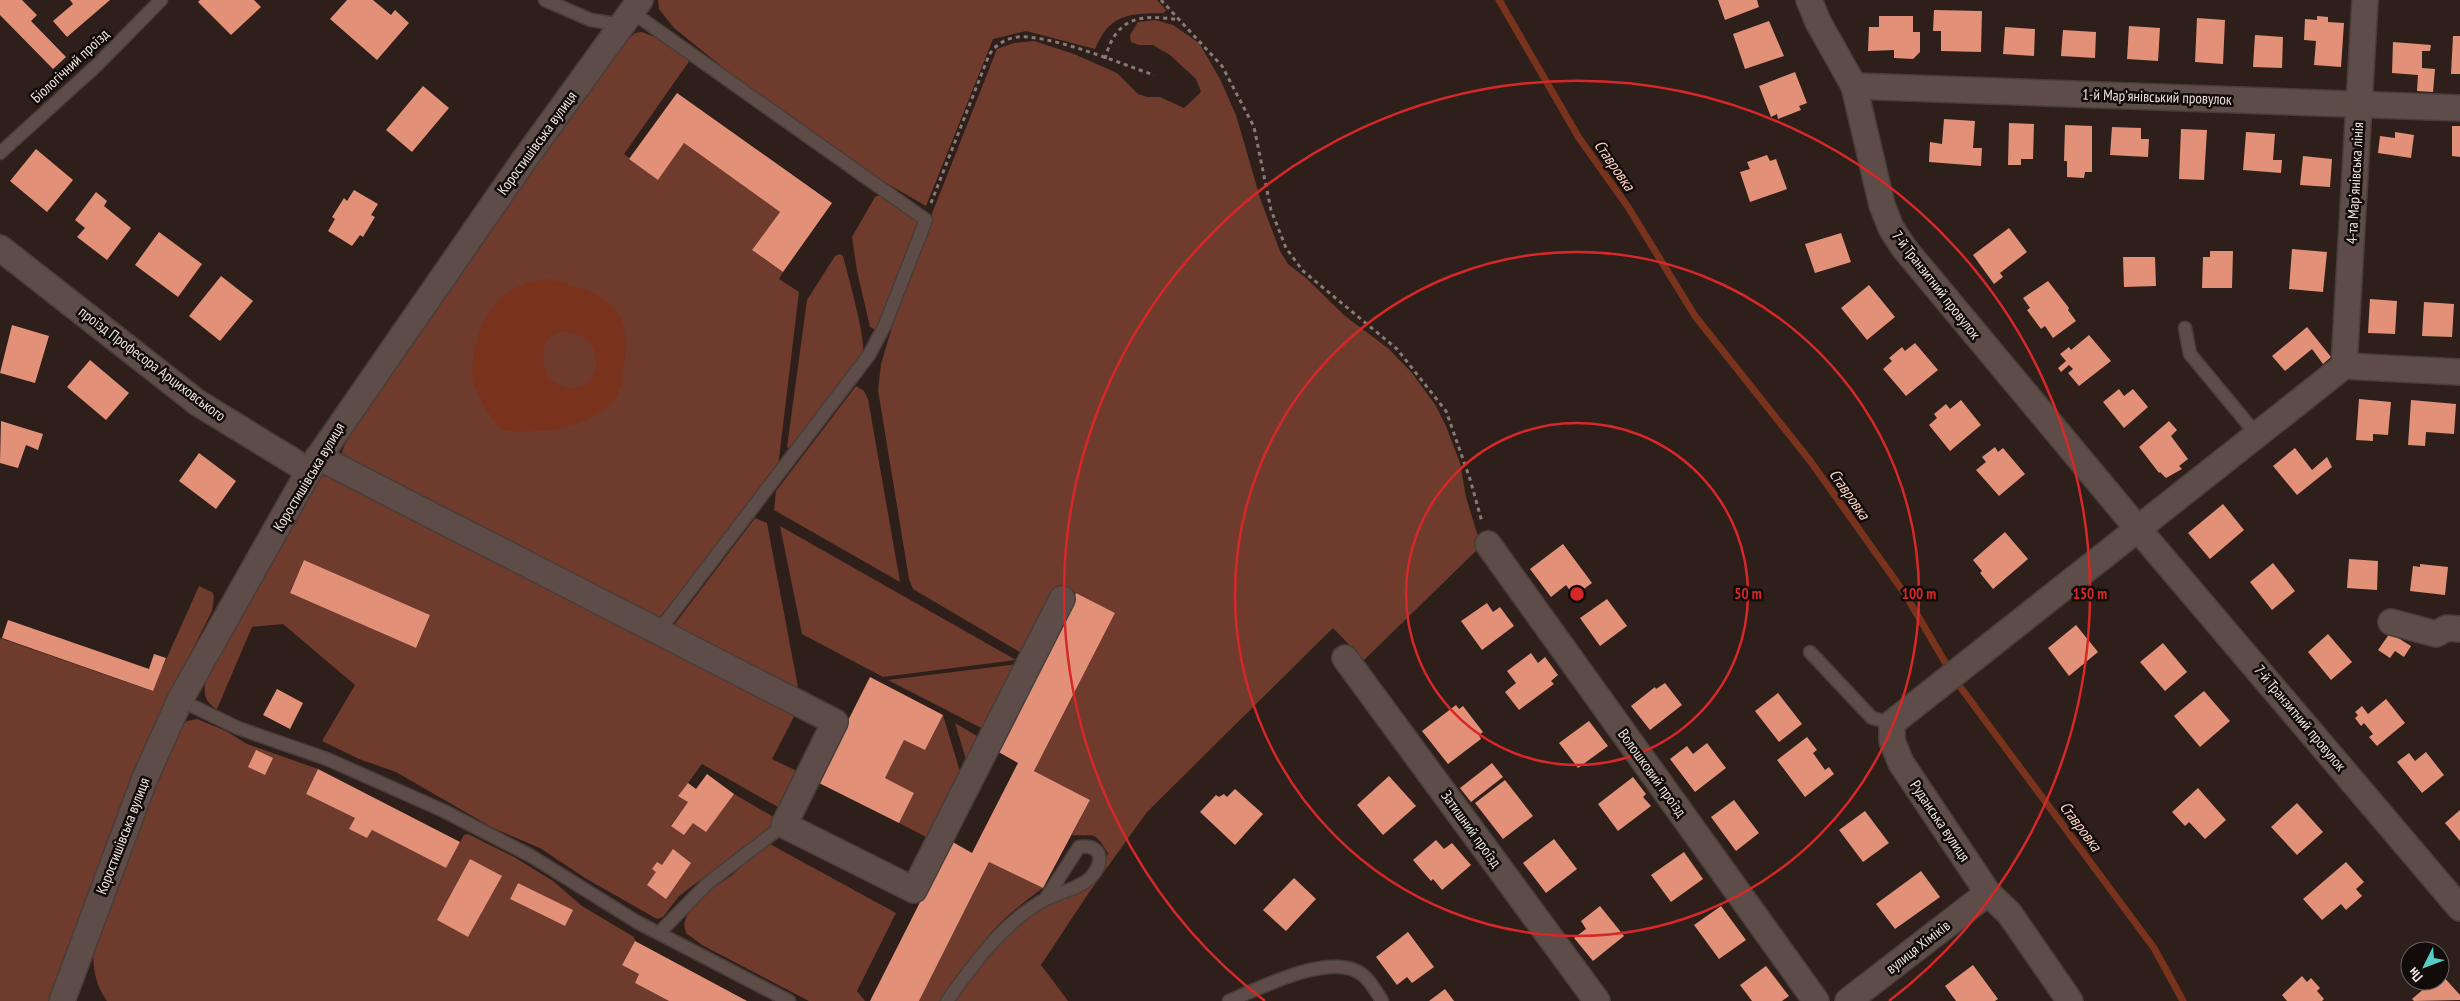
<svg xmlns="http://www.w3.org/2000/svg" width="2460" height="1001" font-family="'PT Sans Narrow',sans-serif">
<rect width="100%" height="100%" fill="#2e1f1b"/>
<g fill="#6e3b2c" fill-rule="evenodd">
<path d="M658 0H1157L1166 10 1164 13C1129 14 1110 13 1095 49L1026 31 993 39 926 206 881 180 751 90 674 28 659 9Z"/>
<path d="M1155 20 1173 25 1199 43 1220 79 1236 115 1261 201 1280 251 1288 264 1306 278 1345 316 1389 349 1412 373 1436 406 1446 426 1460 463 1466 497 1480 543 1478 549 1364 660 1333 628 1147 812 1088 894 1041 965 1068 1001H954C978 971 998 938 1030 915 1054 898 1103 885 1108 853 1093 829 1095 837 1072 835L1090 800 1034 771 1115 613 1060 585 1023 654 913 589 909 579 878 390 881 364 897 310 933 211 997 49 1014 43 1034 41 1074 54 1117 73 1138 94 1147 97H1160L1184 108 1201 92 1196 79 1170 55 1153 45H1139L1131 42 1130 35 1138 22Z"/>
<path d="M642 32 655 37 690 60 624 154 658 180 684 143 780 212 752 250 783 272 779 279 799 292 778 467 656 622 341 458C344 432 397 360 415 336 484 237 555 139 626 41L635 33Z"/>
<polygon points="882,194 916,218 918,225 876,330 870,327 857,271 852,237 875,197"/>
<path d="M840 254 843 256C848 276 866 338 863 355L790 449 787 447 807 300 835 256Z"/>
<polygon points="856,386 864,391 868,399 900,582 774,510 776,491"/>
<path d="M323 473 797 711 772 759 801 773 783 810 702 764 679 795 688 802 671 825 684 835 693 823 734 794 777 819 774 825 679 896 663 917 657 919 585 878 540 848 493 828 396 772 359 759 322 741 355 685 283 624 252 627 217 709C200 700 204 685 209 669ZM304 560 430 615 416 648 290 593Z"/>
<polygon points="755,518 767,523 800,698 676,632 674,625"/>
<polygon points="780,526 1016,660 883,677 802,634"/>
<polygon points="199,586 212,592 214,596 212,611 173,688 51,1001 0,1001 0,638 152,691"/>
<polygon points="1019,664 987,731 888,680"/>
<polygon points="943,715 962,778 930,839 899,823 914,793 885,778 904,740 925,750"/>
<path d="M197 719 226 731 247 744 318 769 306 794 355 818 350 829 367 838 372 830 446 868 464 835 468 834 514 857 553 881 582 906 634 937 635 941 622 965 639 974 635 983 669 1001H107C95 984 93 969 93 948L147 808 183 725 187 721ZM501 876 468 937 437 920ZM518 883 572 910 565 926 510 899Z"/>
<polygon points="955,723 982,739 968,766"/>
<polygon points="768,843 896,913 857,991 865,1001 809,1001 702,945 686,933 684,924 688,913 714,887 731,876"/>
<path d="M989 862 1043 888C1020 905 999 921 982 944 967 962 954 982 940 1001H919Z"/>
</g>
<path fill="#79331c" fill-rule="evenodd" d="M547 279C598 290 635 304 624 363 623 370 623 379 621 386 607 429 538 435 501 430 489 415 475 394 472 375 471 367 474 356 475 348 485 307 504 285 547 279ZM563 331C571 333 582 334 588 341 603 357 598 387 573 388 564 388 555 383 548 378 541 359 539 336 563 331Z"/>
<g fill="none" stroke-linecap="round" stroke-linejoin="round">
<polyline stroke="#79331c" stroke-width="7" points="1499,0 1579,138 1628,207 1695,316 1811,462 1905,594 1958,684 2154,948 2183,1001"/>
</g>
<g fill="#e29178">
<polygon points="0,0 22,0 37,15 31,21 66,57 53,69 0,15"/>
<polygon points="70,0 110,0 67,37 53,21 73,4"/>
<polygon points="200,0 254,0 261,7 231,35 198,2"/>
<polygon points="347,0 373,0 391,15 395,10 409,23 377,60 330,19"/>
<polygon points="1718,0 1757,0 1759,7 1725,20"/>
<polygon points="1934,10 1982,11 1981,52 1941,51 1941,31 1933,31"/>
<polygon points="1879,16 1913,16 1913,32 1920,32 1920,52 1913,59 1894,58 1894,50 1868,51 1869,27 1879,27"/>
<polygon points="2317,16 2328,17 2328,22 2344,23 2341,67 2314,65 2316,41 2304,40 2305,19 2317,20"/>
<polygon points="2197,18 2225,20 2223,64 2195,62"/>
<polygon points="1769,21 1784,56 1745,69 1733,34"/>
<polygon points="2129,26 2160,28 2158,61 2127,59"/>
<polygon points="2005,27 2035,29 2034,56 2003,54"/>
<polygon points="2063,30 2096,32 2095,58 2061,56"/>
<polygon points="2255,35 2283,37 2282,68 2253,67"/>
<polygon points="2453,36 2460,36 2460,74 2451,74"/>
<polygon points="2393,42 2431,45 2430,51 2422,51 2422,68 2435,69 2433,92 2417,91 2418,75 2392,73"/>
<polygon points="1795,72 1807,103 1799,106 1801,110 1778,119 1777,114 1771,117 1759,86"/>
<polygon points="423,86 449,108 412,152 386,130"/>
<polygon points="677,93 832,203 783,272 752,250 780,212 684,143 658,180 629,159"/>
<polygon points="1944,119 1975,121 1973,148 1982,148 1981,166 1929,162 1930,142 1942,144"/>
<polygon points="2009,123 2034,124 2033,159 2021,159 2021,165 2008,165"/>
<polygon points="2065,125 2092,126 2092,172 2085,172 2084,178 2067,177 2067,161 2064,161"/>
<polygon points="2452,126 2460,126 2460,157 2452,156"/>
<polygon points="2112,127 2141,128 2141,139 2149,139 2148,157 2110,155"/>
<polygon points="2181,129 2207,130 2204,180 2179,179"/>
<polygon points="2246,132 2275,134 2273,160 2282,160 2281,173 2243,170"/>
<polygon points="2395,132 2414,135 2411,158 2378,153 2380,136 2395,138"/>
<polygon points="36,149 73,180 47,212 10,181"/>
<polygon points="1767,155 1770,161 1776,159 1787,189 1750,202 1740,172 1750,169 1747,162"/>
<polygon points="2303,156 2332,159 2330,187 2300,185"/>
<polygon points="354,190 378,204 371,215 375,217 363,237 360,235 352,246 328,231 335,219 332,217 344,198 347,201"/>
<polygon points="96,192 107,201 104,206 131,228 107,260 77,237 85,228 75,220"/>
<polygon points="2009,228 2027,252 2000,273 2003,277 1994,284 1973,255"/>
<polygon points="159,232 202,264 178,297 135,265"/>
<polygon points="1841,233 1851,262 1815,273 1805,244"/>
<polygon points="2292,249 2327,252 2323,292 2289,289"/>
<polygon points="2210,251 2233,251 2232,288 2202,288 2203,257 2210,257"/>
<polygon points="2123,257 2155,257 2156,286 2124,287"/>
<polygon points="221,276 253,301 220,341 189,316"/>
<polygon points="2048,281 2069,308 2068,310 2076,321 2053,338 2045,326 2041,329 2027,310 2030,308 2023,298"/>
<polygon points="1869,285 1895,317 1867,340 1841,308"/>
<polygon points="2370,299 2397,301 2395,334 2368,333"/>
<polygon points="2424,302 2454,304 2452,337 2422,336"/>
<polygon points="12,325 49,336 35,383 0,373"/>
<polygon points="2307,327 2331,357 2323,364 2312,349 2285,371 2272,356"/>
<polygon points="2089,335 2111,361 2079,386 2068,373 2073,369 2069,365 2061,372 2058,368 2066,361 2060,354 2069,347 2071,350"/>
<polygon points="1915,343 1938,370 1906,396 1883,369 1892,361 1889,358 1902,347 1905,351"/>
<polygon points="90,360 129,393 106,420 67,387"/>
<polygon points="2119,389 2124,396 2133,389 2148,407 2124,428 2103,402"/>
<polygon points="2359,399 2391,402 2388,435 2373,434 2373,441 2356,440"/>
<polygon points="1961,400 1981,425 1950,451 1929,425 1937,418 1934,414 1946,404 1950,409"/>
<polygon points="2411,400 2456,404 2454,434 2426,432 2425,446 2408,445"/>
<polygon points="1,421 43,434 38,450 26,445 18,468 0,463"/>
<polygon points="2169,421 2177,430 2171,436 2188,459 2179,466 2182,469 2166,478 2160,472 2159,473 2139,447"/>
<polygon points="1995,447 1998,452 2003,448 2025,474 1999,496 1976,470 1986,462 1982,457"/>
<polygon points="2295,448 2312,470 2327,457 2332,467 2297,495 2273,466"/>
<polygon points="199,453 236,481 216,509 179,481"/>
<polygon points="2223,504 2244,530 2210,559 2188,533"/>
<polygon points="2005,532 2028,559 1993,589 1980,573 1982,571 1973,560"/>
<polygon points="1563,544 1592,583 1574,596 1566,585 1551,597 1530,569"/>
<polygon points="2349,559 2378,561 2377,590 2347,588"/>
<polygon points="304,560 430,615 416,648 290,593"/>
<polygon points="2273,563 2295,591 2272,610 2250,582"/>
<polygon points="2420,564 2448,567 2445,595 2410,591 2413,566 2420,567"/>
<polygon points="1076,593 1115,613 1034,771 1090,800 1043,888 989,862 919,1001 870,1001 951,841 972,853 1018,763 995,750"/>
<polygon points="1607,599 1627,626 1600,646 1580,618"/>
<polygon points="1487,603 1493,612 1500,607 1514,626 1482,650 1461,621"/>
<polygon points="8,620 149,669 154,654 166,658 153,691 2,638"/>
<polygon points="2076,625 2098,652 2069,676 2048,648"/>
<polygon points="2390,633 2411,646 2404,657 2395,651 2390,658 2378,650"/>
<polygon points="2328,634 2352,662 2331,680 2308,652"/>
<polygon points="2163,643 2187,672 2165,691 2140,662"/>
<polygon points="1531,653 1538,663 1545,657 1558,675 1551,681 1554,684 1519,710 1505,692 1516,683 1507,671"/>
<polygon points="870,677 943,715 925,750 904,740 885,778 914,793 899,823 817,782"/>
<polygon points="1665,683 1682,705 1650,730 1631,706 1655,687 1656,689"/>
<polygon points="277,689 303,703 290,729 263,715"/>
<polygon points="2204,691 2230,721 2200,747 2174,716"/>
<polygon points="1778,693 1802,724 1779,742 1755,711"/>
<polygon points="2386,699 2405,723 2377,746 2369,737 2373,734 2364,723 2361,726 2355,718 2358,715 2355,712 2362,706 2368,714"/>
<polygon points="1456,705 1459,709 1463,706 1483,732 1479,735 1481,739 1448,764 1422,731"/>
<polygon points="1589,721 1608,746 1578,768 1559,743"/>
<polygon points="1807,737 1817,750 1813,753 1825,770 1829,767 1834,774 1805,797 1777,760"/>
<polygon points="1707,743 1726,768 1695,792 1670,759 1687,746 1693,754"/>
<polygon points="256,750 273,758 265,775 248,767"/>
<polygon points="2426,752 2444,775 2422,793 2397,762 2409,753 2415,761"/>
<polygon points="1492,763 1503,777 1471,802 1460,788"/>
<polygon points="318,769 460,842 446,868 372,830 367,838 349,829 355,818 306,794"/>
<polygon points="707,774 734,794 706,832 693,823 684,835 671,826 688,802 678,796 688,783 696,789"/>
<polygon points="1389,776 1416,806 1383,835 1357,805"/>
<polygon points="1633,777 1646,794 1643,797 1651,806 1618,831 1598,804"/>
<polygon points="1505,780 1533,816 1503,839 1475,803"/>
<polygon points="2198,788 2226,820 2205,839 2189,822 2185,826 2172,812"/>
<polygon points="1235,789 1263,814 1235,845 1200,812 1216,795 1219,797 1224,794 1227,797"/>
<polygon points="1734,800 1759,833 1736,851 1711,817"/>
<polygon points="2297,803 2323,832 2297,855 2271,827"/>
<polygon points="2460,810 2460,841 2445,823"/>
<polygon points="1865,811 1889,843 1863,862 1839,830"/>
<polygon points="1554,839 1577,869 1546,893 1523,863"/>
<polygon points="1436,840 1444,849 1452,843 1471,865 1442,890 1433,879 1431,881 1413,860"/>
<polygon points="673,849 691,863 666,899 647,885 656,872 652,869 657,862 662,865"/>
<polygon points="1684,852 1703,879 1671,902 1651,875"/>
<polygon points="470,859 502,876 468,937 437,920"/>
<polygon points="2346,862 2364,882 2356,889 2362,896 2346,910 2341,904 2322,920 2303,899"/>
<polygon points="1921,871 1940,897 1895,929 1876,904"/>
<polygon points="1294,878 1316,899 1286,931 1263,910"/>
<polygon points="518,883 573,910 565,926 510,899"/>
<polygon points="1600,906 1624,936 1593,961 1574,938 1586,929 1581,921"/>
<polygon points="1721,906 1746,940 1719,959 1694,925"/>
<polygon points="1408,932 1434,967 1412,983 1407,977 1397,985 1376,957"/>
<polygon points="635,941 747,1001 669,1001 635,983 639,974 622,965"/>
<polygon points="1973,965 1998,999 1995,1001 1956,1001 1945,986"/>
<polygon points="1766,966 1789,996 1782,1001 1752,1001 1740,985"/>
<polygon points="2441,974 2460,995 2460,1000 2414,1001 2412,999 2433,981 2440,981"/>
<polygon points="2302,976 2307,982 2311,978 2320,988 2317,991 2324,999 2322,1001 2287,1001 2282,995"/>
<polygon points="1445,989 1454,1001 1429,1001"/>
</g>
<g fill="none" stroke-linecap="round" stroke-linejoin="round">
<defs>
<g id="lane">
<polyline points="545,0 591,20 622,25"/>
<polyline points="632,12 926,220 885,325 869,355 658,632"/>
<polyline points="0,153 96,66 161,0"/>
<polyline points="2185,328 2190,354 2257,435"/>
<polyline points="1810,652 1872,718 1892,723"/>
<polyline points="180,700 238,728 327,759 444,811 531,856 637,922 789,1001"/>
<polyline points="659,933 708,883 784,825"/>
<path d="M947 1001C973 965 999 928 1037 904 1051 894 1081 889 1091 877 1105 862 1102 843 1079 847L1046 898"/>
<path d="M1229 1001C1260 988 1335 949 1364 976 1371 982 1377 993 1382 1001"/>
</g>
<g id="street">
<polyline points="1809,0 1818,22 1854,86 1882,205 1891,228 1904,248 2138,529 2460,908"/>
<polyline points="1854,86 2460,108"/>
<polyline points="0,248 198,403 309,471"/>
<polyline points="2344,366 2365,0"/>
<polyline points="2344,366 2460,372"/>
<polyline points="318,457 835,722 784,825 914,890 1062,599"/>
<polyline points="1488,544 1816,1001"/>
<polyline points="2391,622 2436,634 2447,628 2460,629"/>
<polyline points="1345,658 1597,1001"/>
<polyline points="62,1001 145,778 180,700 309,471 522,163 640,0"/>
<polyline points="1848,1001 1988,893"/>
<polyline points="2070,1001 2009,913 1988,893 1901,763 1892,741 1892,723 2344,366"/>
</g>
</defs>
<use href="#lane" stroke="#493d3a" stroke-width="15"/>
<use href="#street" stroke="#493d3a" stroke-width="28"/>
<g stroke="#877a76" stroke-width="3" stroke-dasharray="4 4" stroke-linecap="butt">
<polyline points="1161,0 1222,66 1254,127 1271,210 1286,248 1303,271 1397,349 1446,411 1470,479 1482,522"/>
<path d="M1105 59C1116 16 1141 14 1180 20"/>
<path d="M931 203 989 55C997 42 1012 35 1028 37 1067 41 1116 62 1154 75"/>
</g>
<use href="#lane" stroke="#5d4c47" stroke-width="12"/>
<use href="#street" stroke="#5d4c47" stroke-width="25"/>
</g>
<g fill="none" stroke="#d62828" stroke-width="2.5">
<circle cx="1577" cy="594" r="171"/>
<circle cx="1577" cy="594" r="342"/>
<path d="M1265 1001A513 513 0 1 1 1889 1001"/>
</g>
<g text-anchor="middle" stroke-width="5" stroke-linejoin="round" paint-order="stroke">
<g font-size="15" fill="#ece1de" stroke="#110b09">
<text transform="translate(70 66) rotate(-43)" y="5">Біологічний проїзд</text>
<text transform="translate(2157 97) rotate(2)" y="5">1-й Марʼянівський провулок</text>
<text transform="translate(537 143) rotate(-54)" y="5">Коростишівська вулиця</text>
<text transform="translate(2355 183) rotate(-87)" y="5">4-та Марʼянівська лінія</text>
<text transform="translate(1936 285) rotate(52)" y="5">7-й Транзитний провулок</text>
<text transform="translate(152 364) rotate(37)" y="5">проїзд Професора Арциховського</text>
<text transform="translate(309 477) rotate(-59)" y="5">Коростишівська вулиця</text>
<text transform="translate(2300 718) rotate(50)" y="5">7-й Транзитний провулок</text>
<text transform="translate(1652 773) rotate(54)" y="5">Волошковий проїзд</text>
<text transform="translate(1940 821) rotate(56)" y="5">Руданська вулиця</text>
<text transform="translate(1471 829) rotate(54)" y="5">Затишний проїзд</text>
<text transform="translate(123 836) rotate(-69)" y="5">Коростишівська вулиця</text>
<text transform="translate(1918 947) rotate(-38)" y="5">вулиця Хіміків</text>
</g>
<g font-size="16" font-style="italic" fill="#facec0" stroke="#110b09">
<text transform="translate(1615 165) rotate(55)" y="6">Ставровка</text>
<text transform="translate(1850 494) rotate(55)" y="6">Ставровка</text>
<text transform="translate(2081 826) rotate(53)" y="6">Ставровка</text>
</g>
</g>
<circle cx="1577" cy="594" r="8" fill="#d62828" stroke="#110b09" stroke-width="2.5"/>
<g font-size="15" text-anchor="middle" font-weight="bold" fill="#d62828" stroke="#110b09" stroke-width="5" stroke-linejoin="round" paint-order="stroke">
<text x="1748" y="599">50 m</text>
<text x="1919" y="599">100 m</text>
<text x="2090" y="599">150 m</text>
</g>
<g transform="translate(2425 966) rotate(228)"><circle r="24" fill="#110b09" stroke="#69615e"/>
<path d="M0-4L9 19L0 12L-9 19Z" fill="#56cec4"/>
<text y="-8" font-size="14" font-weight="bold" text-anchor="middle" fill="#ece1de">Пн</text>
</g>
</svg>
